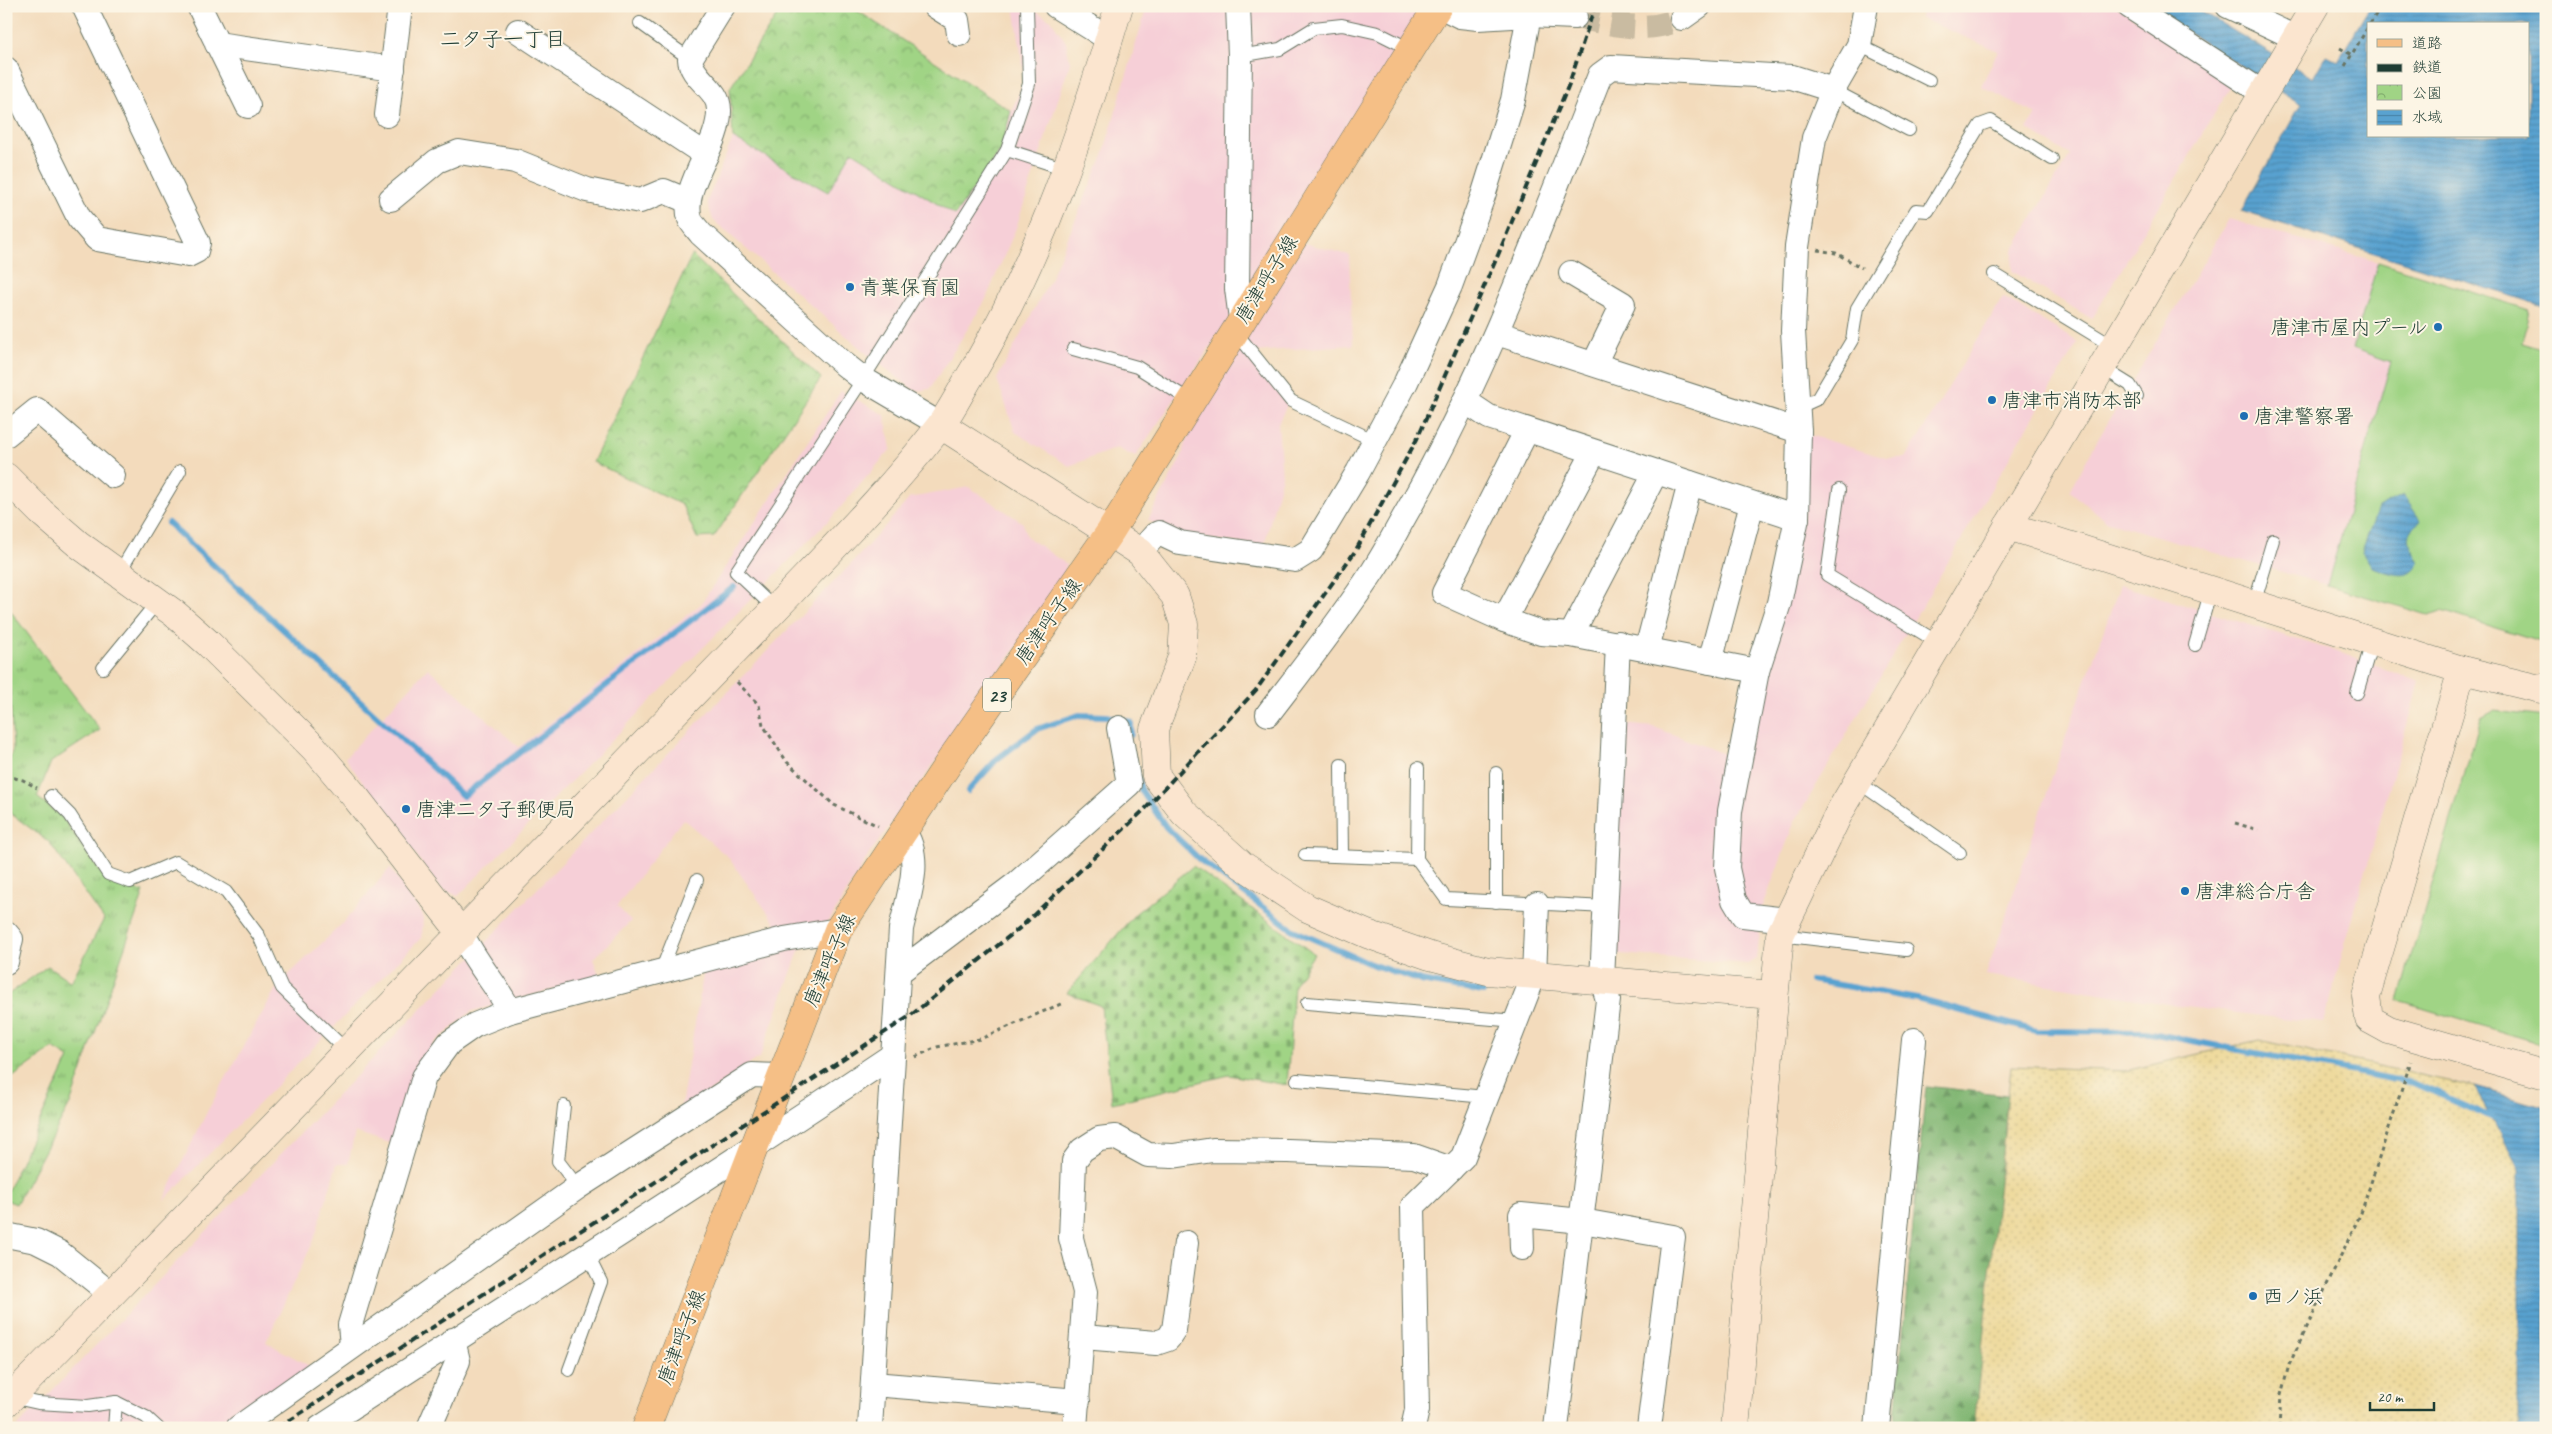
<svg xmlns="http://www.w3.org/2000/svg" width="2552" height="1434" font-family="Caveat,'Klee One',sans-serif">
<defs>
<pattern id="grass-tufts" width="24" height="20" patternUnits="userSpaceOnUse" patternTransform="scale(1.25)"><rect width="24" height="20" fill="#a0d485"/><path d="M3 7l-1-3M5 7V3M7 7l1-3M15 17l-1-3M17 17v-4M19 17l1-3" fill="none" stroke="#82ad6e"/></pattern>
<pattern id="forest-firs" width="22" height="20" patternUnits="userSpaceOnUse" patternTransform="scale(1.25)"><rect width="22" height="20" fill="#80b672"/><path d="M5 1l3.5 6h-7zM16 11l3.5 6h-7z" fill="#68955e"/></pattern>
<pattern id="sand-dots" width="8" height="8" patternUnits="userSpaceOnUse" patternTransform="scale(1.25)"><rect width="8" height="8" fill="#eeda9e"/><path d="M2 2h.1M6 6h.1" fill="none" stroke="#ccbc89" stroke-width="1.8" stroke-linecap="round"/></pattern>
<pattern id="cemetery-stones" width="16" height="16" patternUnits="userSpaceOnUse" patternTransform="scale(1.25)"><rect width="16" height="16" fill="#a0d485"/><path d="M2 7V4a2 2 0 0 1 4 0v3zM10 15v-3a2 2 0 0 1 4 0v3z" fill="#82ad6e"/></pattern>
<pattern id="park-crowns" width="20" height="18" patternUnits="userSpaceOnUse" patternTransform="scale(1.25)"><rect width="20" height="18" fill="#a0d485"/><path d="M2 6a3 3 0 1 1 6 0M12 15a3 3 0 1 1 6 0" fill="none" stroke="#82ad6e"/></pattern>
<pattern id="water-rules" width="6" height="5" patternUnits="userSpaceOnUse" patternTransform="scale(1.25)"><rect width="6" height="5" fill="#59a2d0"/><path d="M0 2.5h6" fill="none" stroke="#4985aa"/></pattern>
</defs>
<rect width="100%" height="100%" fill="#fcf5e5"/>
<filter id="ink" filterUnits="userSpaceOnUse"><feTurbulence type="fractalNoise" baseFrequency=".02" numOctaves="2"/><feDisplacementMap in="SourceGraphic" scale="10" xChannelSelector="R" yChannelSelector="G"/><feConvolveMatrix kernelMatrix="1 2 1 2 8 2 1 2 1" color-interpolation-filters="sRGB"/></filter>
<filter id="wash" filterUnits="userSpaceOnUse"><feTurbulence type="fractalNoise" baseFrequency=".0096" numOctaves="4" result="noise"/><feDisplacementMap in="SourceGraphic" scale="20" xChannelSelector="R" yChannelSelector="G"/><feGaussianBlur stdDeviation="1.12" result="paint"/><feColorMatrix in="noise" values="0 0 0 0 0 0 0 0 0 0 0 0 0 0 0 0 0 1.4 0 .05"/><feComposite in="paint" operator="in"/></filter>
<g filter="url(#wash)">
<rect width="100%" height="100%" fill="#f3dbbc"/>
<g fill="#f6cfd7">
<polygon points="1014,6 1028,6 1051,20 1066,42 1070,63 1016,228 985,301 930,389 915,391 867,354 713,220 707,201 733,138 828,191 852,151 1001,150 1011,111 1025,80"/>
<polygon points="1147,6 1424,6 1255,281 1135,457 1117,448 1069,466 1015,432 997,379 1050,280 1103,155"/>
<polygon points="1925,6 2116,6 2234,81 2092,319 2012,271 2013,251 2070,155 2027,129 2036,114 1981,86 1998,51 1920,18"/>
<polygon points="2229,219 2378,262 2353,348 2391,361 2327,585 2108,522 2070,491 2094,446"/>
<polygon points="1304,243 1349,255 1353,345 1253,352 1288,403 1278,423 1282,476 1264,546 1176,535 1148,520 1181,458 1196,413"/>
<polygon points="2003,297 2078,342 1794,823 1762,909 1757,959 1748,964 1609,953 1622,724 1654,727 1745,762 1806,434 1886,458 1906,458"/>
<polygon points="841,391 885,415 891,449 833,516 458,896 440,888 345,758 428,668 519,747 701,604"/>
<polygon points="969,487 1023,523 1026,536 1066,564 1062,583 868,856 831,918 799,951 760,1057 680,1112 705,964 790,944 728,857 683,819 617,906 631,921 593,959 600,977 472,1011 434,1043 398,1146 355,1132 348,1164 337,1164 314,1240 266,1342 313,1368 230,1428 16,1428 855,560 910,498"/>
<polygon points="2120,585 2341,653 2419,682 2323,1023 2186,1007 1986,975 2067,733"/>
<polygon points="390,868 423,916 422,937 163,1201 208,1110 278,985 344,922"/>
</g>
<polygon fill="url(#grass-tufts)" stroke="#60885c" points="6,577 9,609 100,730 51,762 37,797 62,817 108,883 144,892 70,1104 16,1204 6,1200 6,1194 69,1058 53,1048 6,1082 6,996 48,966 71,982 104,919 49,842 6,810 6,770 13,749 10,690 6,679"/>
<polygon fill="url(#forest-firs)" stroke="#507a53" points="1926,1086 2008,1095 1974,1428 1894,1428"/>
<polygon fill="url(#sand-dots)" stroke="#868c69" points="2259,1040 2475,1087 2546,1107 2546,1428 1974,1428 2011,1066 2125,1071"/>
<polygon fill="url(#cemetery-stones)" stroke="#60885c" points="1193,866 1314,954 1294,985 1287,1085 1229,1075 1112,1103 1101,1006 1067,993 1135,914"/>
<g fill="url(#park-crowns)" stroke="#60885c">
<polygon points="783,6 850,6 1011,111 1001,150 955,215 852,151 828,192 733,138 730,88"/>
<polygon points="692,255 821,378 714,537 697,538 682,505 593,462"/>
</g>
<g fill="#a0d485" stroke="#60885c">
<polygon points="2378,262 2529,310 2522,343 2546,350 2546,644 2442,611 2428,615 2327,585 2391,362 2353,348"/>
<polygon points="2494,711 2546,717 2546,1045 2398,1001 2481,718"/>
</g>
<g fill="url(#water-rules)" stroke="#3c7082" fill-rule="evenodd">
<path d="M2146 6H2192L2313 78 2326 55 2338 61 2370 6H2546V307L2241 211 2301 104ZM2368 24H2528V136H2368Z"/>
<path d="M2403 495 2421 521C2400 536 2409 542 2419 562 2411 584 2389 572 2372 567L2362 551 2378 508Z"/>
<polygon points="2475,1087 2546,1107 2546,1428 2517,1428 2519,1423 2519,1169"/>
</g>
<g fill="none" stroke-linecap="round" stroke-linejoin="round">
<g stroke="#59a2d0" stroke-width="6">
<polyline points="168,523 463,796 734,587"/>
<polyline points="1139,780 1141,790 1166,827 1199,859 1293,930 1368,963 1421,981 1483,992"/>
<polyline points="968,791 997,759 1037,729 1079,715 1106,716 1131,722 1131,734"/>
<polyline points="1811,980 1917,999 2036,1031 2145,1032 2413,1083 2499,1120"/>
</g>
</g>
</g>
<g filter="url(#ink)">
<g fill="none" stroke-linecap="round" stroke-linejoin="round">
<path stroke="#c9bba1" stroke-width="24" stroke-dasharray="24 12" stroke-linecap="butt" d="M1575 17C1612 23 1647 35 1682 18"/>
<defs>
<g id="lane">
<polyline points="640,23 690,59"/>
<polyline points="1859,45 1929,80"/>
<polyline points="1240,56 1280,49 1314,28 1342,25 1378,33 1410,49"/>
<polyline points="1833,90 1909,130"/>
<polyline points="1007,150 1066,169"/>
<polyline points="1994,274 2114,347"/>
<polyline points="1241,327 1242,340 1291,401 1375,441"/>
<polyline points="1073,349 1137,367 1191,401"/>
<polyline points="2101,367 2130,385 2137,396"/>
<polyline points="1797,408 1817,399 1852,340 1857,308 1916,210 1928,211 1980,125 1991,121 2052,159"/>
<polyline points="1839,490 1827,575 1939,643"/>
<polyline points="119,573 180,471"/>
<polyline points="2254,604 2273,540"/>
<polyline points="775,609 736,572 863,379 1007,150 1029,84 1027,6"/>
<polyline points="2195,645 2211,590"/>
<polyline points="103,668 158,601"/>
<polyline points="2357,693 2372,642"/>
<polyline points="1341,765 1342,856"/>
<polyline points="1496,773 1496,902"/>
<polyline points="1858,782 1960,853"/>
<polyline points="51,796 70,815 108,874 130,882 176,862 226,892 259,936 282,988 348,1052"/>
<polyline points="1305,855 1417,859 1446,899 1606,907"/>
<polyline points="1417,859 1418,768"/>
<polyline points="1780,935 1906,950"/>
<polyline points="661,971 697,880"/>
<polyline points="1307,1003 1516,1021"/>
<polyline points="1297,1080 1486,1097"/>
<polyline points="564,1106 558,1161 578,1187"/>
<polyline points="569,1370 601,1282 587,1254"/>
<polyline points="11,1397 38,1403 88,1406 116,1402 146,1417 158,1428"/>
<polyline points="114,1428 116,1402"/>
</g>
<g id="street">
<polyline points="199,6 248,106"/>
<path d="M723 6 690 59C691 79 719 88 719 110 720 146 680 185 690 219 692 224 698 230 701 234L844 364 863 379 941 425"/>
<polyline points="935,6 957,20 959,34"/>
<polyline points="1056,6 1109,39"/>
<polyline points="1238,6 1240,56 1237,289 1241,319"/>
<polyline points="1440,6 1460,16 1478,18 1529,15 1575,17"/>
<polyline points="2129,6 2263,93"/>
<polyline points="2228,6 2296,38"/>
<polyline points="1682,18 1699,6"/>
<polyline points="518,31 706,155"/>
<polyline points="217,44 393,69"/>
<polyline points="6,69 79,218 97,239 188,255 196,251 198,243 84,6"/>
<polyline points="387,115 400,6"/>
<polyline points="391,199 437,161 459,152 515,161 587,190 640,201 664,191 688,201"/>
<polyline points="1571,273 1623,304 1594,364"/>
<polyline points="1497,333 1799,431"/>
<polyline points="1465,401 1489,417 1797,518"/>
<polyline points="1527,430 1444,593 1504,620 1541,633 1571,635 1757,671"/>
<polyline points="6,435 37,410 113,476"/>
<polyline points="1140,552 1155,535 1159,533 1180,543 1295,560 1311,550 1358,472 1406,382 1450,286 1483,196 1513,100 1529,15"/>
<polyline points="1504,620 1594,452"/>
<polyline points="1571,635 1656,472"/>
<polyline points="1647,649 1690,483"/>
<polyline points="1710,662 1752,504"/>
<path d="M1268 714C1304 667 1341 620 1373 571 1387 550 1398 527 1411 505 1488 368 1542 221 1600 75L1611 67 1792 77 1833 90"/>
<polyline points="1787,920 1743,915 1734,900 1727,868 1730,811 1757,671 1779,603 1797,518 1799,431 1793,331 1797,247 1814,138 1833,90 1859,45 1866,6"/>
<polyline points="6,933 11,939 6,962"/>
<path d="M462 934C475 962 496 984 510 1011"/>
<polyline points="899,972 1016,884 1129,784 1119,728"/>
<polyline points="6,1235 36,1241 60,1253 112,1295"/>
<polyline points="1522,1248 1521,1215 1582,1221 1673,1237 1649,1428"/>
<polyline points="1083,1337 1156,1343 1168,1339 1174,1330 1186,1243"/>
<polyline points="352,1345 350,1325 424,1077 449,1043 475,1025 510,1011 784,939 838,930"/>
<polyline points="873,1384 1078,1401"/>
<polyline points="238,1428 578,1187 752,1075 780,1076"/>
<path d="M320 1428C511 1303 704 1182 893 1055"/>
<polyline points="429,1428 458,1361 453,1340"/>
<path d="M870 1428 901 929C908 897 924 859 903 830"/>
<polyline points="1075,1428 1085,1292 1071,1238 1074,1161 1082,1150 1099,1139 1115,1137 1148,1155 1173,1156 1213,1150 1288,1151 1414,1156 1451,1169"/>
<polyline points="1413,1428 1417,1410 1413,1206 1463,1157 1534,975 1537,904"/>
<polyline points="1556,1428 1608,1000 1602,980 1618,643"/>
<polyline points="1877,1428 1914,1040"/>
</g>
<g id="secondary">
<polyline points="941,425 1140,552 1175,596 1184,624 1182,657 1154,729 1156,776 1184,813 1242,865 1307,908 1367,934 1430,956 1488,971 1773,995"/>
<polyline points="6,477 41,512 78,544 175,614 208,643 314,748 357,799 462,934"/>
<polyline points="2008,526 2462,670 2540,689 2546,687"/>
<polyline points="2462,670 2366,996 2369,1019 2389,1030 2546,1075"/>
<path d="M6 1403 775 609C831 550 890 491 940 426 953 408 963 387 975 368 1041 255 1082 131 1119 6"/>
<polyline points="1735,1428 1780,935 1839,813 2315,6"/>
</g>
<polyline id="primary" points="646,1428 838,930 954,755 1110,532 1438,6"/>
</defs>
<use href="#lane" stroke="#697464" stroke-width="14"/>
<use href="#street" stroke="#697464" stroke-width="26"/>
<use href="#secondary" stroke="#697464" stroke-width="29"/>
<use href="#primary" stroke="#697464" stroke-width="29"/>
<g stroke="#697464" stroke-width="3" stroke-dasharray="4 4" stroke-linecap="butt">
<polyline points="2364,7 2376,14"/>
<polyline points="2370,24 2381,6"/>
<polyline points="2340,48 2352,55"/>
<polyline points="2345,66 2368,27"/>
<polyline points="1817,250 1836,253 1862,268"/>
<polyline points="2542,654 2546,642"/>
<polyline points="737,682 759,705 763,725 787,762 834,805 878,826"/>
<polyline points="6,776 23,780 37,788"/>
<polyline points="2235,823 2258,830"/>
<polyline points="915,1057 937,1047 980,1039 1063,1003"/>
<polyline points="2279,1428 2281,1395 2289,1365 2361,1213 2411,1061"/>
</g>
<use href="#lane" stroke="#fff" stroke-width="12"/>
<use href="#street" stroke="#fff" stroke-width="24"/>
<use href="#secondary" stroke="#fbe5cf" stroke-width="28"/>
<use href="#primary" stroke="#f5bf86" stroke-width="28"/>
<polyline stroke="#1f3d34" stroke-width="4" stroke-dasharray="8 4" stroke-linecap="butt" points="278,1428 910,1016 1022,926 1146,808 1256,690 1356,550 1417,439 1498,255 1569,84 1595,6"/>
</g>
</g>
<g fill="#1f6fb2" stroke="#fcf5e5" stroke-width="2">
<circle cx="850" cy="287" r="5"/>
<circle cx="2438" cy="327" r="5"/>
<circle cx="1992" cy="400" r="5"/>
<circle cx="2244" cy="416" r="5"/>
<circle cx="406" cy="809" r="5"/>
<circle cx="2185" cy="891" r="5"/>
<circle cx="2253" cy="1296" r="5"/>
</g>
<g text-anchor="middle" stroke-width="4" stroke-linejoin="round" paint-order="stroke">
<rect fill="#fcf5e5" stroke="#617469" stroke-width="1" x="983" y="678.5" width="28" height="33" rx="4"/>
<g font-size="19" font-weight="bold" fill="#1f3d34">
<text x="997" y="702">23</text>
</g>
<g font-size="20" fill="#1f3d34" stroke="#fcf5e5">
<text transform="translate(1266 279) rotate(-58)" y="7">唐津呼子線</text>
<text transform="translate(1048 621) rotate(-55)" y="7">唐津呼子線</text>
<text transform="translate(829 960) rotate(-66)" y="7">唐津呼子線</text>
<text transform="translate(681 1337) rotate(-69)" y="7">唐津呼子線</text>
</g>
<g font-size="20" fill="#1f3d34" stroke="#fcf5e5" text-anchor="start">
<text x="860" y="294">青葉保育園</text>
<text x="2428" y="334" text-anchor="end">唐津市屋内プール</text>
<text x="2002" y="407">唐津市消防本部</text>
<text x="2254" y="423">唐津警察署</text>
<text x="416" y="816">唐津二タ子郵便局</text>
<text x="2195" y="898">唐津総合庁舎</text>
<text x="2263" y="1303">西ノ浜</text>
</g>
<g font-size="21" fill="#1f3d34" stroke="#fcf5e5">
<text x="503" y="46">二タ子一丁目</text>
</g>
</g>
<rect width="2552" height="1434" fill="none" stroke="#fcf5e5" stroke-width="25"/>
<rect x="2367" y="22" width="162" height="115" fill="#fcf5e5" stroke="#a4ab9e"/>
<rect x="2377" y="39" width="25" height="8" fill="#f5bf86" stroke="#a4ab9e"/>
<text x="2412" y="48" font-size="15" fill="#1f3d34">道路</text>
<rect x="2377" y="64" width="25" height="8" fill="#1f3d34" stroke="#a4ab9e"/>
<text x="2412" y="72" font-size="15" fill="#1f3d34">鉄道</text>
<rect x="2377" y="85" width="25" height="15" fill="url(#park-crowns)" stroke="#a4ab9e"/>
<text x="2412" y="98" font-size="15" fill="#1f3d34">公園</text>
<rect x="2377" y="110" width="25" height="15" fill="url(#water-rules)" stroke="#a4ab9e"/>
<text x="2412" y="122" font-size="15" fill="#1f3d34">水域</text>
<path d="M2370 1402v8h64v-8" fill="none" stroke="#1f3d34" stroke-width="2.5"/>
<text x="2377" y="1402" font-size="15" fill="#1f3d34" stroke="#fcf5e5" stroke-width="4" paint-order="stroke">20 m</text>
</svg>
